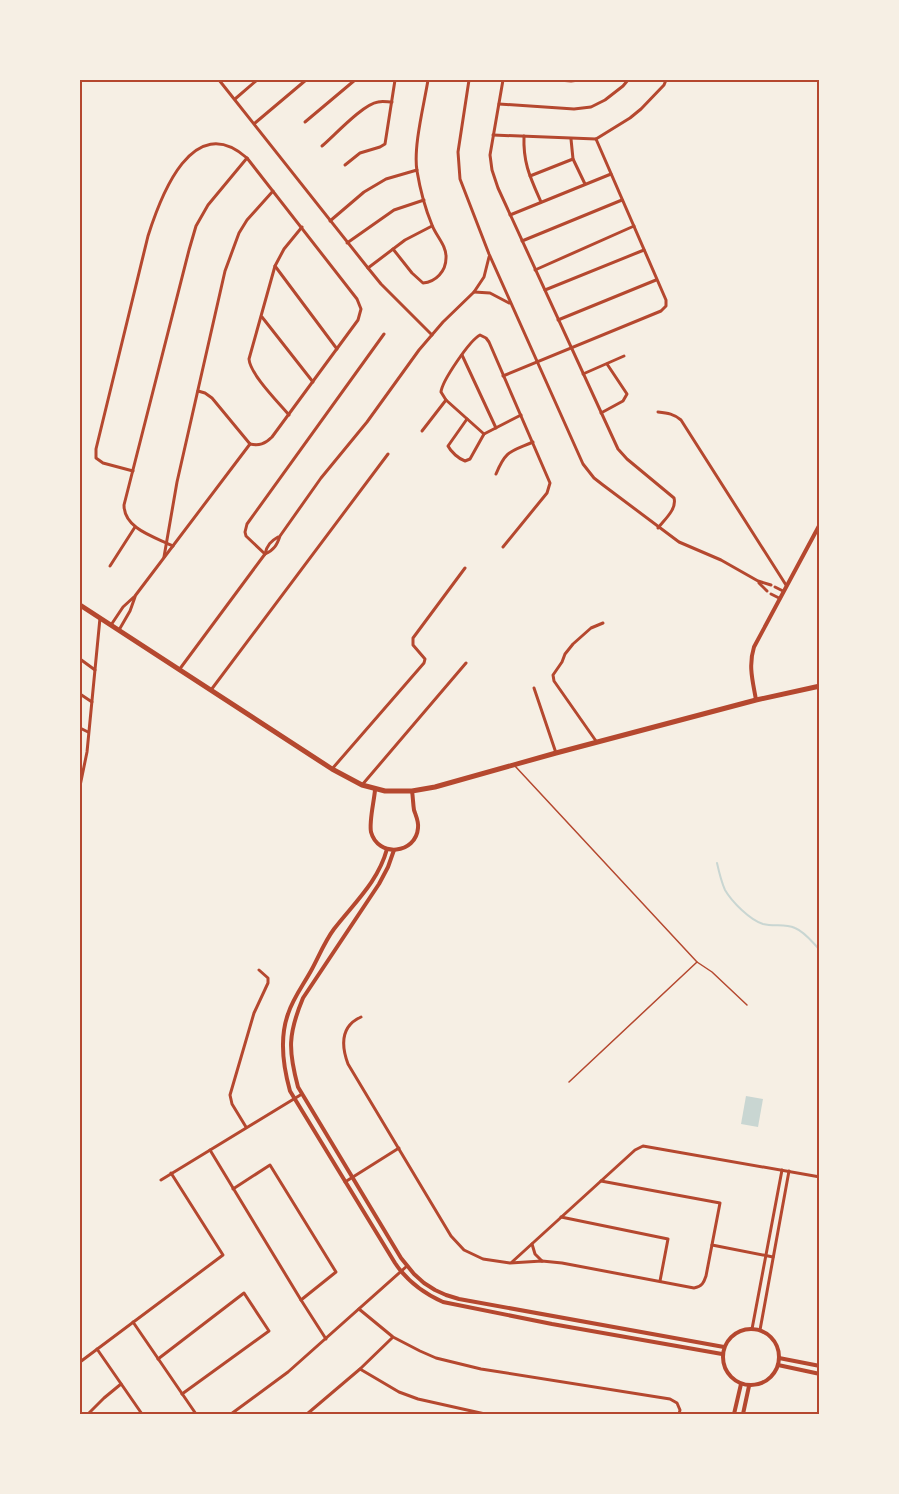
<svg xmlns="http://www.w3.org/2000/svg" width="899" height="1494" font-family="'Titillium Web',sans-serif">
<rect width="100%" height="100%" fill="#f6efe4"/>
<polygon fill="#c9d6d2" points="746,1096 763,1099 758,1127 741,1124"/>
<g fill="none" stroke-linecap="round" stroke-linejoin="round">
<path stroke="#c9d6d2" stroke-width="2" d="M717 863C719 872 721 881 725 890 732 902 750 920 763 924 775 927 784 923 795 928 805 932 812 942 820 950"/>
<g stroke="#b5482f" stroke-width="1.5">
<polyline points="515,766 697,962 712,972 747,1005"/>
<polyline points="569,1082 697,962"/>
</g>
<g stroke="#b5482f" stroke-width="3">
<polyline points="219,80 368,268 381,284 432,335"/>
<polyline points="469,80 458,152 460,179 489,254 583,464 594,478 603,485 679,542 721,560 758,581 771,585"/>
<path d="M503 80 490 155 492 170 498 188 618 449 627 459 674 498C677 509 665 519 658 528"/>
<polyline points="559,80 571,81 579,80"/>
<polyline points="235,99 257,80"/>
<polyline points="499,104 574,109 591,107 605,100 623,86 628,80"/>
<polyline points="305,122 355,80"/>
<polyline points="255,123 306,80"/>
<polyline points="493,135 596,139 630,118 641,109 664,85 666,80"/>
<path d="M524 136C523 163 530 177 541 202"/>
<polyline points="571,139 573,159 585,184"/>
<path d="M322 146C334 136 363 104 378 102 382 101 388 102 392 102"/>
<polyline points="345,165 360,153 380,147 385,144 395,80"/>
<polyline points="530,176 573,159"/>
<polyline points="510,215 611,174"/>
<polyline points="330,221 364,192 386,179 417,170"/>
<polyline points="522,241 622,200"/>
<polyline points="347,243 394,210 424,200"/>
<path d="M393 249 412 273 423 283C436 282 446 271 446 258 447 246 436 236 432 225 425 208 420 189 417 171 413 147 424 105 428 80"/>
<polyline points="275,266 337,349"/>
<polyline points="368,268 405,240 432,226"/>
<polyline points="535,270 634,226"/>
<polyline points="545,290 644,250"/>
<polyline points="474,292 490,293 509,303"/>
<polyline points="262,317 313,382"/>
<polyline points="558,320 656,280"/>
<polyline points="462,355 496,428"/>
<polyline points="583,374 624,356"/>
<polyline points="503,376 661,311 666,306 666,300 596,139"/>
<polyline points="198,391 205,393 212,398 250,444"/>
<path d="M658 412C668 413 674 414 681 420L786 585"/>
<polyline points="601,413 623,401 627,394 607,364"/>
<path d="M289 415C278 402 250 374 249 359L275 266 284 249 302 227"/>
<path d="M467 419 448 446C451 452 459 459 465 461L470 459 484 434 521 415"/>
<polyline points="422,431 446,400"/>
<path d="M484 434 446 400 441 392C442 381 470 340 480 335L486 338 489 342 550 483 547 493 503 547"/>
<path d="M133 471 103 463 96 458V449L148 236C161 195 193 110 247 158L357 299 361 309 358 320 272 437C265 444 259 446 250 444"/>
<path d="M496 474C506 450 510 452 533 442"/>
<path d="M173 546C155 537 124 529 124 505L189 250 196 226 208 205 247 158"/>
<path d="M265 554C274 550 277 545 280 536L321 478 367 422 419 350 443 322 474 292 484 277 489 257"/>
<polyline points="265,554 246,536 245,532 247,524 384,334"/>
<polyline points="164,557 177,482 225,271 239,233 247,220 273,191"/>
<polyline points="110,566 135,527"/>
<polyline points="759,583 767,591"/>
<polyline points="775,587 783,591"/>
<polyline points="771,594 779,598"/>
<polyline points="111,625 123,607 135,596 250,444"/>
<polyline points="119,630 130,611 135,597"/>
<polyline points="80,659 95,670"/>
<path d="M179 670 265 554C267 545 271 541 278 537"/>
<polyline points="534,688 556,753"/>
<polyline points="211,690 388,454"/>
<polyline points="80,694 92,702"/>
<polyline points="80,728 88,732"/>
<polyline points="596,741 554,681 553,675 562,662 565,654 573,644 591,628 603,623"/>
<polyline points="332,769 424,663 425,659 413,645 413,638 465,568"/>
<polyline points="362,785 466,663"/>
<polyline points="80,786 87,752 100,618"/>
<path d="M361 1017C341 1026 341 1045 348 1064L451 1236 464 1250 483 1259 510 1263 542 1261 562 1263 694 1288C702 1287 704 1282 706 1276L720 1203 601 1181"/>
<polyline points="246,1127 232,1104 230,1095 254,1013 268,983 268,978 259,970"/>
<polyline points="210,1150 301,1300 326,1339"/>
<polyline points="161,1180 302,1094"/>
<polyline points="345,1182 399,1148"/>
<polyline points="233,1189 270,1165 336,1272 301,1300"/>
<polyline points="561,1217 668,1239 660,1281"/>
<polyline points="532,1244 535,1254 542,1261"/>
<polyline points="712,1245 773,1257"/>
<polyline points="512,1262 635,1150 643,1146 820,1177"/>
<polyline points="359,1309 393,1337 420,1351 436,1358 481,1369 670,1399 677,1403 680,1410 679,1414"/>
<polyline points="133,1322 196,1414"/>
<polyline points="752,1329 782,1170"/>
<polyline points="760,1330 789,1171"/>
<polyline points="97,1349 142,1414"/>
<polyline points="158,1359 244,1293 269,1331 182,1394"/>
<polyline points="80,1362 223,1255 171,1173"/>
<polyline points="360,1369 399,1392 418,1399 485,1414"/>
<polyline points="88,1414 104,1398 121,1384"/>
<polyline points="231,1414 288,1372 407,1266"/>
<polyline points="307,1414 360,1369 392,1338"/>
</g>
<g stroke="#b5482f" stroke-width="4">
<path d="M756 700C753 682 748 666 754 647L820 524"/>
<path d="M375 790C374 802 369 821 371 832 378 858 416 854 418 828 419 822 416 816 414 810 413 804 413 797 412 791"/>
<path d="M387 849C378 882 354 903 334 929 325 941 319 956 312 969 304 984 293 998 288 1014 279 1039 283 1066 290 1091L395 1263C407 1281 423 1293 443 1302L552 1324 722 1354"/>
<path d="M394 850 388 867 379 884 303 998C288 1034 288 1050 298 1087L401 1258 414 1274 424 1283 435 1290 446 1295 459 1299 724 1347"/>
<circle cx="751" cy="1357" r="28"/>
<polyline points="779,1358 820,1366"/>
<polyline points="778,1365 820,1374"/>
<polyline points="734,1414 741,1384"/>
<polyline points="743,1414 749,1386"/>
</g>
<polyline stroke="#b5482f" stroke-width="5" points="80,605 332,769 362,785 385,791 412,791 435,787 556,753 756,700 820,686"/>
</g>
<rect width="899" height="1494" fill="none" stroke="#f6efe4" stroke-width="162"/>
<rect x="81" y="81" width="737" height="1332" fill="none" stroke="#b5482f" stroke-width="2"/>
</svg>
